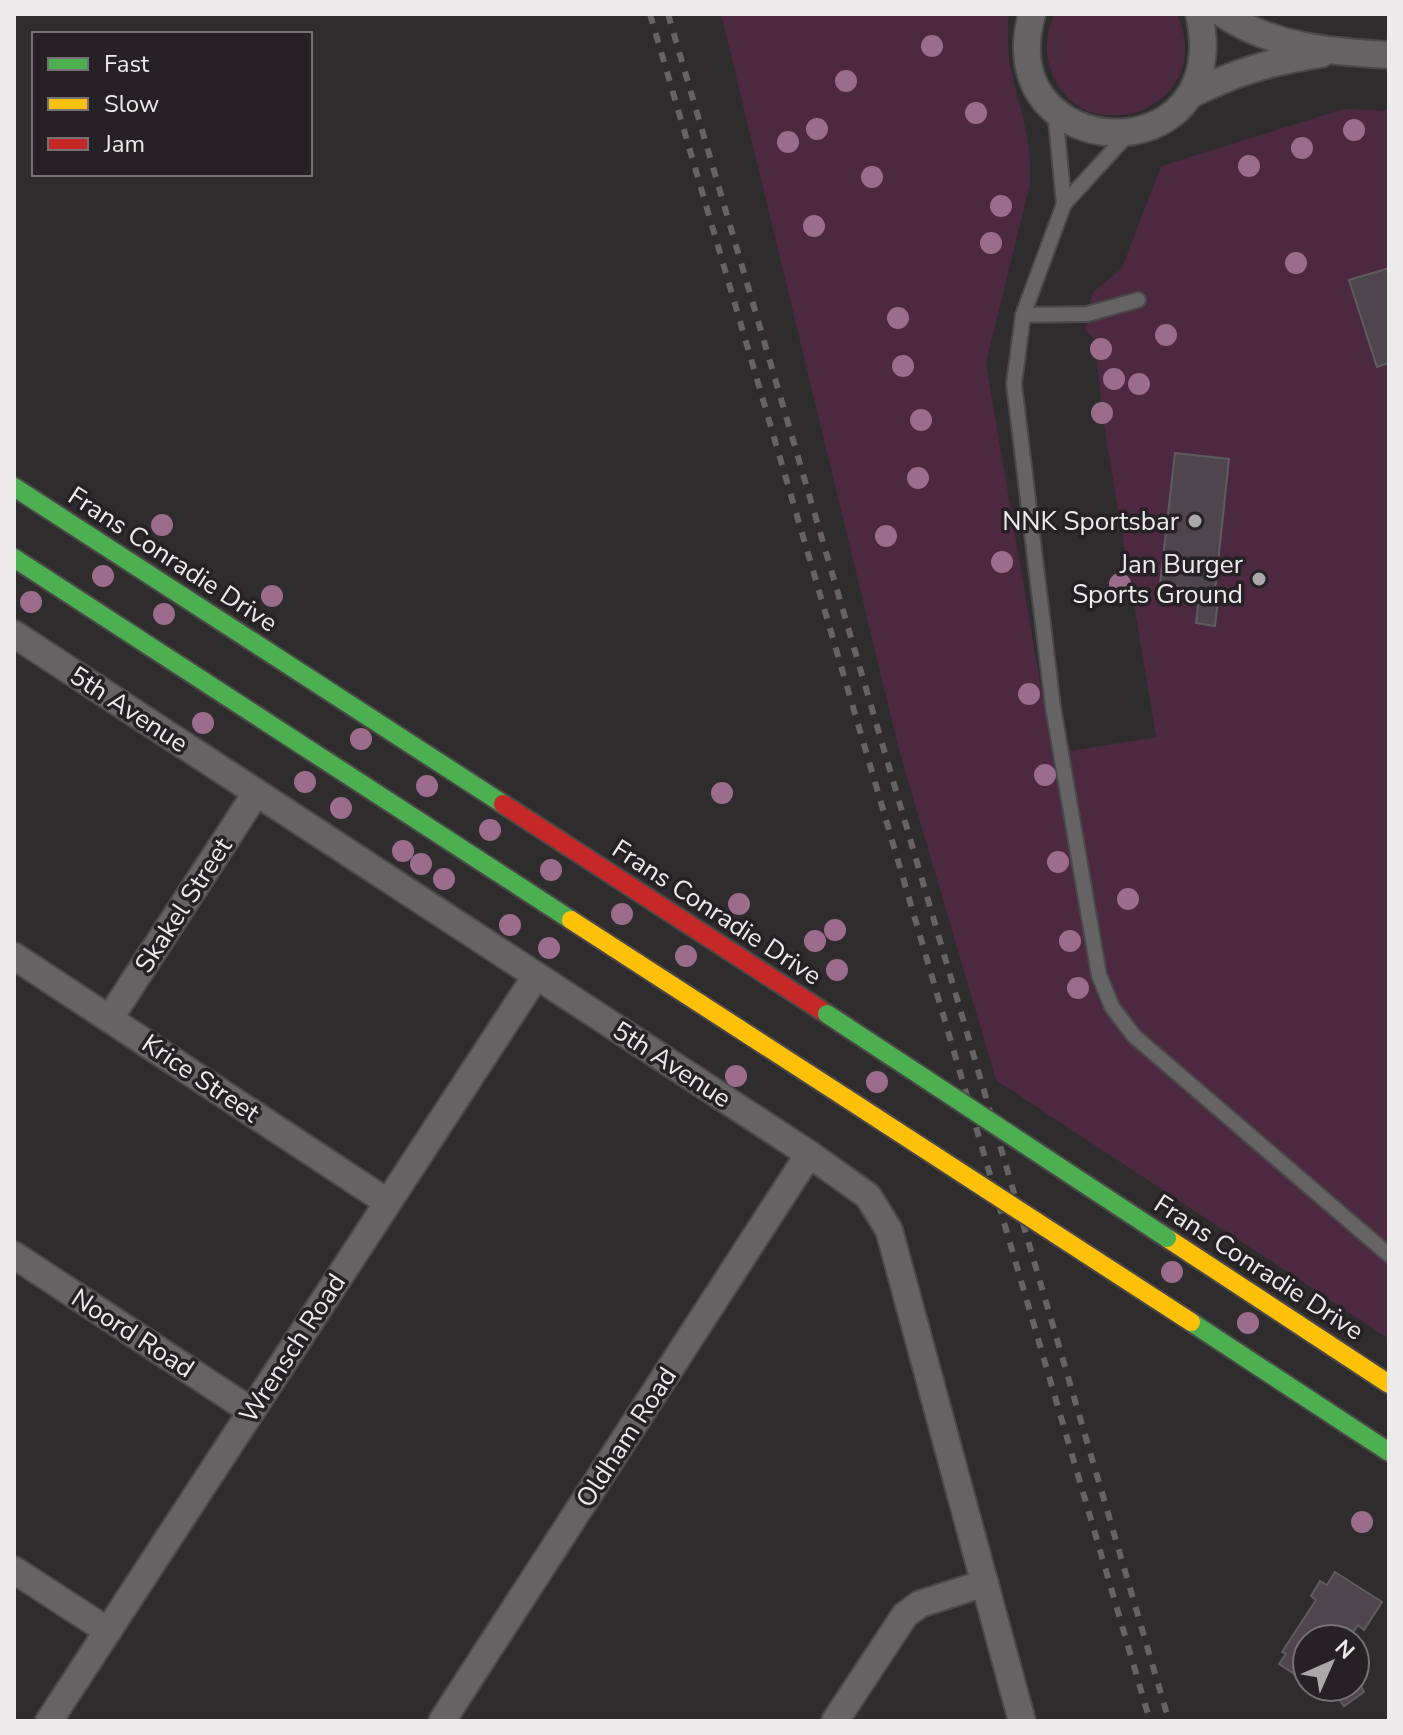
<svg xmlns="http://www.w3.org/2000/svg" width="1403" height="1735" font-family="'Nunito Sans',sans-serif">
<rect width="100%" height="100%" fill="#2e2c2d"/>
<g fill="#4c2941">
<path d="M721 14H1008C1008 33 1007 53 1011 71 1021 114 1032 138 1030 184L986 363 1052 754 1156 737 1103 420 1095 340 1085 330 1092 293 1122 268 1161 166 1344 109 1389 111V1339L996 1080 899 750Z"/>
<path d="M1055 14H1177C1220 108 1080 159 1050 68 1045 50 1046 31 1055 14Z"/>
</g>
<g fill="#4f454c" stroke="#5e5c5d" stroke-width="2">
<polygon points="1389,268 1389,363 1377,367 1349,280"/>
<polygon points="1175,453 1229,459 1215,591 1219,591 1215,626 1196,623 1200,589 1160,584"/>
<polygon points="1335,1572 1382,1602 1364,1630 1358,1625 1349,1639 1307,1639 1307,1669 1302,1665 1296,1675 1279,1664 1286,1654 1282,1652 1316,1600 1311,1596 1320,1581 1327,1585"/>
<polygon points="1355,1674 1364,1692 1344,1706 1330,1687 1355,1687"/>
</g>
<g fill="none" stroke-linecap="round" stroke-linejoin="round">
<defs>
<g id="lane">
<polyline points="1055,111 1064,204"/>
<polyline points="1128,134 1064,204 1023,315 1014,384 1053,707 1099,975 1112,1007 1134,1036 1389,1255"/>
<polyline points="1023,315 1087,314 1138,300"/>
</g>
<g id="street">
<path d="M1032 14C989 166 1236 178 1199 14"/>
<path d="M1223 14C1272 47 1332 52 1389 55"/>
<path d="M1190 95C1235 72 1270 62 1321 54"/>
<polyline points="14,634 809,1154 868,1196 889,1230 1022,1721"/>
<polyline points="14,956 387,1202"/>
<polyline points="110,1018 256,793"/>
<polyline points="14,1255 251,1411"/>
<polyline points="14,1570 108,1631"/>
<polyline points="49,1721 536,976"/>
<polyline points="442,1721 809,1154"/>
<polyline points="835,1721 905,1615 920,1604 985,1583"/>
</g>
<g id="fast">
<polyline points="14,487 503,804"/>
<polyline points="14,558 571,920"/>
<polyline points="1191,1322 1389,1452"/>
</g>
<g id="slow">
<polyline points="571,920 846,1098"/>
<polyline points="1167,1238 1389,1384"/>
</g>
<polyline id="jam" points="503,804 827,1014"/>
</defs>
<use href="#lane" stroke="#4a4849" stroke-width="18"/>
<use href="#street" stroke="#4a4849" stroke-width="30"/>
<use href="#fast" stroke="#4a4849" stroke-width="22"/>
<use href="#slow" stroke="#4a4849" stroke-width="22"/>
<use href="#jam" stroke="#4a4849" stroke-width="22"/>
<use href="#lane" stroke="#656364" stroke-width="14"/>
<use href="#street" stroke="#656364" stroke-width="26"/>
<use href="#fast" stroke="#4caf50" stroke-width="18"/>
<use href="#slow" stroke="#ffc107" stroke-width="18"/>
<use href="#jam" stroke="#c62828" stroke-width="18"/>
<g stroke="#656364" stroke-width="6" stroke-dasharray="10 10" stroke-linecap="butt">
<polyline points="650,14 1150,1721"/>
<polyline points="668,14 1169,1721"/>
</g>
<defs>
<polyline id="fast-bridge" points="827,1014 1167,1238"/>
<polyline id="slow-bridge" points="846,1098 1191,1322"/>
</defs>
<use href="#fast-bridge" stroke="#4a4849" stroke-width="22" stroke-linecap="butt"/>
<use href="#slow-bridge" stroke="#4a4849" stroke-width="22" stroke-linecap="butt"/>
<use href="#fast-bridge" stroke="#4caf50" stroke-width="18"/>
<use href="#slow-bridge" stroke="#ffc107" stroke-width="18"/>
</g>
<g fill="#9b6c8b">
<circle cx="932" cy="46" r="11"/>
<circle cx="846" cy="81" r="11"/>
<circle cx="976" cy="113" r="11"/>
<circle cx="817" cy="129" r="11"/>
<circle cx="1354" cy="130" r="11"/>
<circle cx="788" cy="142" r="11"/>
<circle cx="1302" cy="148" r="11"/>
<circle cx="1249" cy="166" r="11"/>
<circle cx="872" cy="177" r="11"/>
<circle cx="1001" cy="206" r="11"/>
<circle cx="814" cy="226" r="11"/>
<circle cx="991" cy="243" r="11"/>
<circle cx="1296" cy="263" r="11"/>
<circle cx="898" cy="318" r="11"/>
<circle cx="1166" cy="335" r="11"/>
<circle cx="1101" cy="349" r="11"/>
<circle cx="903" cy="366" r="11"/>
<circle cx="1114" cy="379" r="11"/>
<circle cx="1139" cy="384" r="11"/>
<circle cx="1102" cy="413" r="11"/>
<circle cx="921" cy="420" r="11"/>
<circle cx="918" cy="478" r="11"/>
<circle cx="162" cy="525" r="11"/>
<circle cx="886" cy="536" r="11"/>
<circle cx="1002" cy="562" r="11"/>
<circle cx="103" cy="576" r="11"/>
<circle cx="1120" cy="584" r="11"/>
<circle cx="272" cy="596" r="11"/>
<circle cx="31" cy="602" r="11"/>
<circle cx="164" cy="614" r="11"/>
<circle cx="1029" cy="694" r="11"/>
<circle cx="203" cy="723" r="11"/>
<circle cx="361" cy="739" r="11"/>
<circle cx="1045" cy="775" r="11"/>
<circle cx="305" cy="782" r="11"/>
<circle cx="427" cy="786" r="11"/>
<circle cx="722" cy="793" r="11"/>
<circle cx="341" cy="808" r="11"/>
<circle cx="490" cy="830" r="11"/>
<circle cx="403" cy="851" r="11"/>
<circle cx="1058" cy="862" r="11"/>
<circle cx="421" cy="864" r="11"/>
<circle cx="551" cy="870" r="11"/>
<circle cx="444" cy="879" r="11"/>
<circle cx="1128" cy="899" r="11"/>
<circle cx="739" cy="904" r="11"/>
<circle cx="622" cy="914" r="11"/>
<circle cx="510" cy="925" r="11"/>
<circle cx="835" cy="930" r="11"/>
<circle cx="815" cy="941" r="11"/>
<circle cx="1070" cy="941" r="11"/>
<circle cx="549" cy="948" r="11"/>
<circle cx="686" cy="956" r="11"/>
<circle cx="837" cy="970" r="11"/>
<circle cx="1078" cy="988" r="11"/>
<circle cx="736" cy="1076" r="11"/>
<circle cx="877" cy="1082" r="11"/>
<circle cx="1172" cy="1272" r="11"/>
<circle cx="1248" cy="1323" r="11"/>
<circle cx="1362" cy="1522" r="11"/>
</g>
<g fill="#aaa8a8" stroke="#252124" stroke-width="3">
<circle cx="1195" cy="521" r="8"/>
<circle cx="1259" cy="579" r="8"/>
</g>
<g text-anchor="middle" stroke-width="7" stroke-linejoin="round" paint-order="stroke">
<g font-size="26" fill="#eceaeb" stroke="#252124" text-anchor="end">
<text x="1179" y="530">NNK Sportsbar</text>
<text x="1243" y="573">Jan Burger<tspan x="1243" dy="30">Sports Ground</tspan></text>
</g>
<g font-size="26" fill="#eceaeb" stroke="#252124">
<text transform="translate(173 559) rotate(33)" y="9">Frans Conradie Drive</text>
<text transform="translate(129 709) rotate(33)" y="9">5th Avenue</text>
<text transform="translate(183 905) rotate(-57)" y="9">Skakel Street</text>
<text transform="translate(717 912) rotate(33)" y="9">Frans Conradie Drive</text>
<text transform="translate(672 1064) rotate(33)" y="9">5th Avenue</text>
<text transform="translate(201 1078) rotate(34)" y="9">Krice Street</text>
<text transform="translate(1259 1267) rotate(33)" y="9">Frans Conradie Drive</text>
<text transform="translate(133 1333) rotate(33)" y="9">Noord Road</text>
<text transform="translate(292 1348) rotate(-57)" y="9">Wrensch Road</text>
<text transform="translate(626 1437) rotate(-57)" y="9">Oldham Road</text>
</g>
</g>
<rect width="1403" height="1735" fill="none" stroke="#eceaeb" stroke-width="32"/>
<rect x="32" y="32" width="280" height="144" fill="#252124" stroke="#757174" stroke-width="2"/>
<rect x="48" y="58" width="40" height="12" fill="#4caf50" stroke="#757174" stroke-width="2"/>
<text x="104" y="72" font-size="24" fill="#eceaeb">Fast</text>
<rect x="48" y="98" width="40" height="12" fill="#ffc107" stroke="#757174" stroke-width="2"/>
<text x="104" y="112" font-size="24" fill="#eceaeb">Slow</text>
<rect x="48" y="138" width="40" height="12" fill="#c62828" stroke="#757174" stroke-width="2"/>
<text x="104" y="152" font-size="24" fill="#eceaeb">Jam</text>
<g transform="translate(1331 1663) rotate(45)"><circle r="38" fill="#252124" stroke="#757174" stroke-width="2"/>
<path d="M0-6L14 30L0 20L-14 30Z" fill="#aaa8a8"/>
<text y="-12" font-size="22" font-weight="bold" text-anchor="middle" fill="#eceaeb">N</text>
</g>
</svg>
